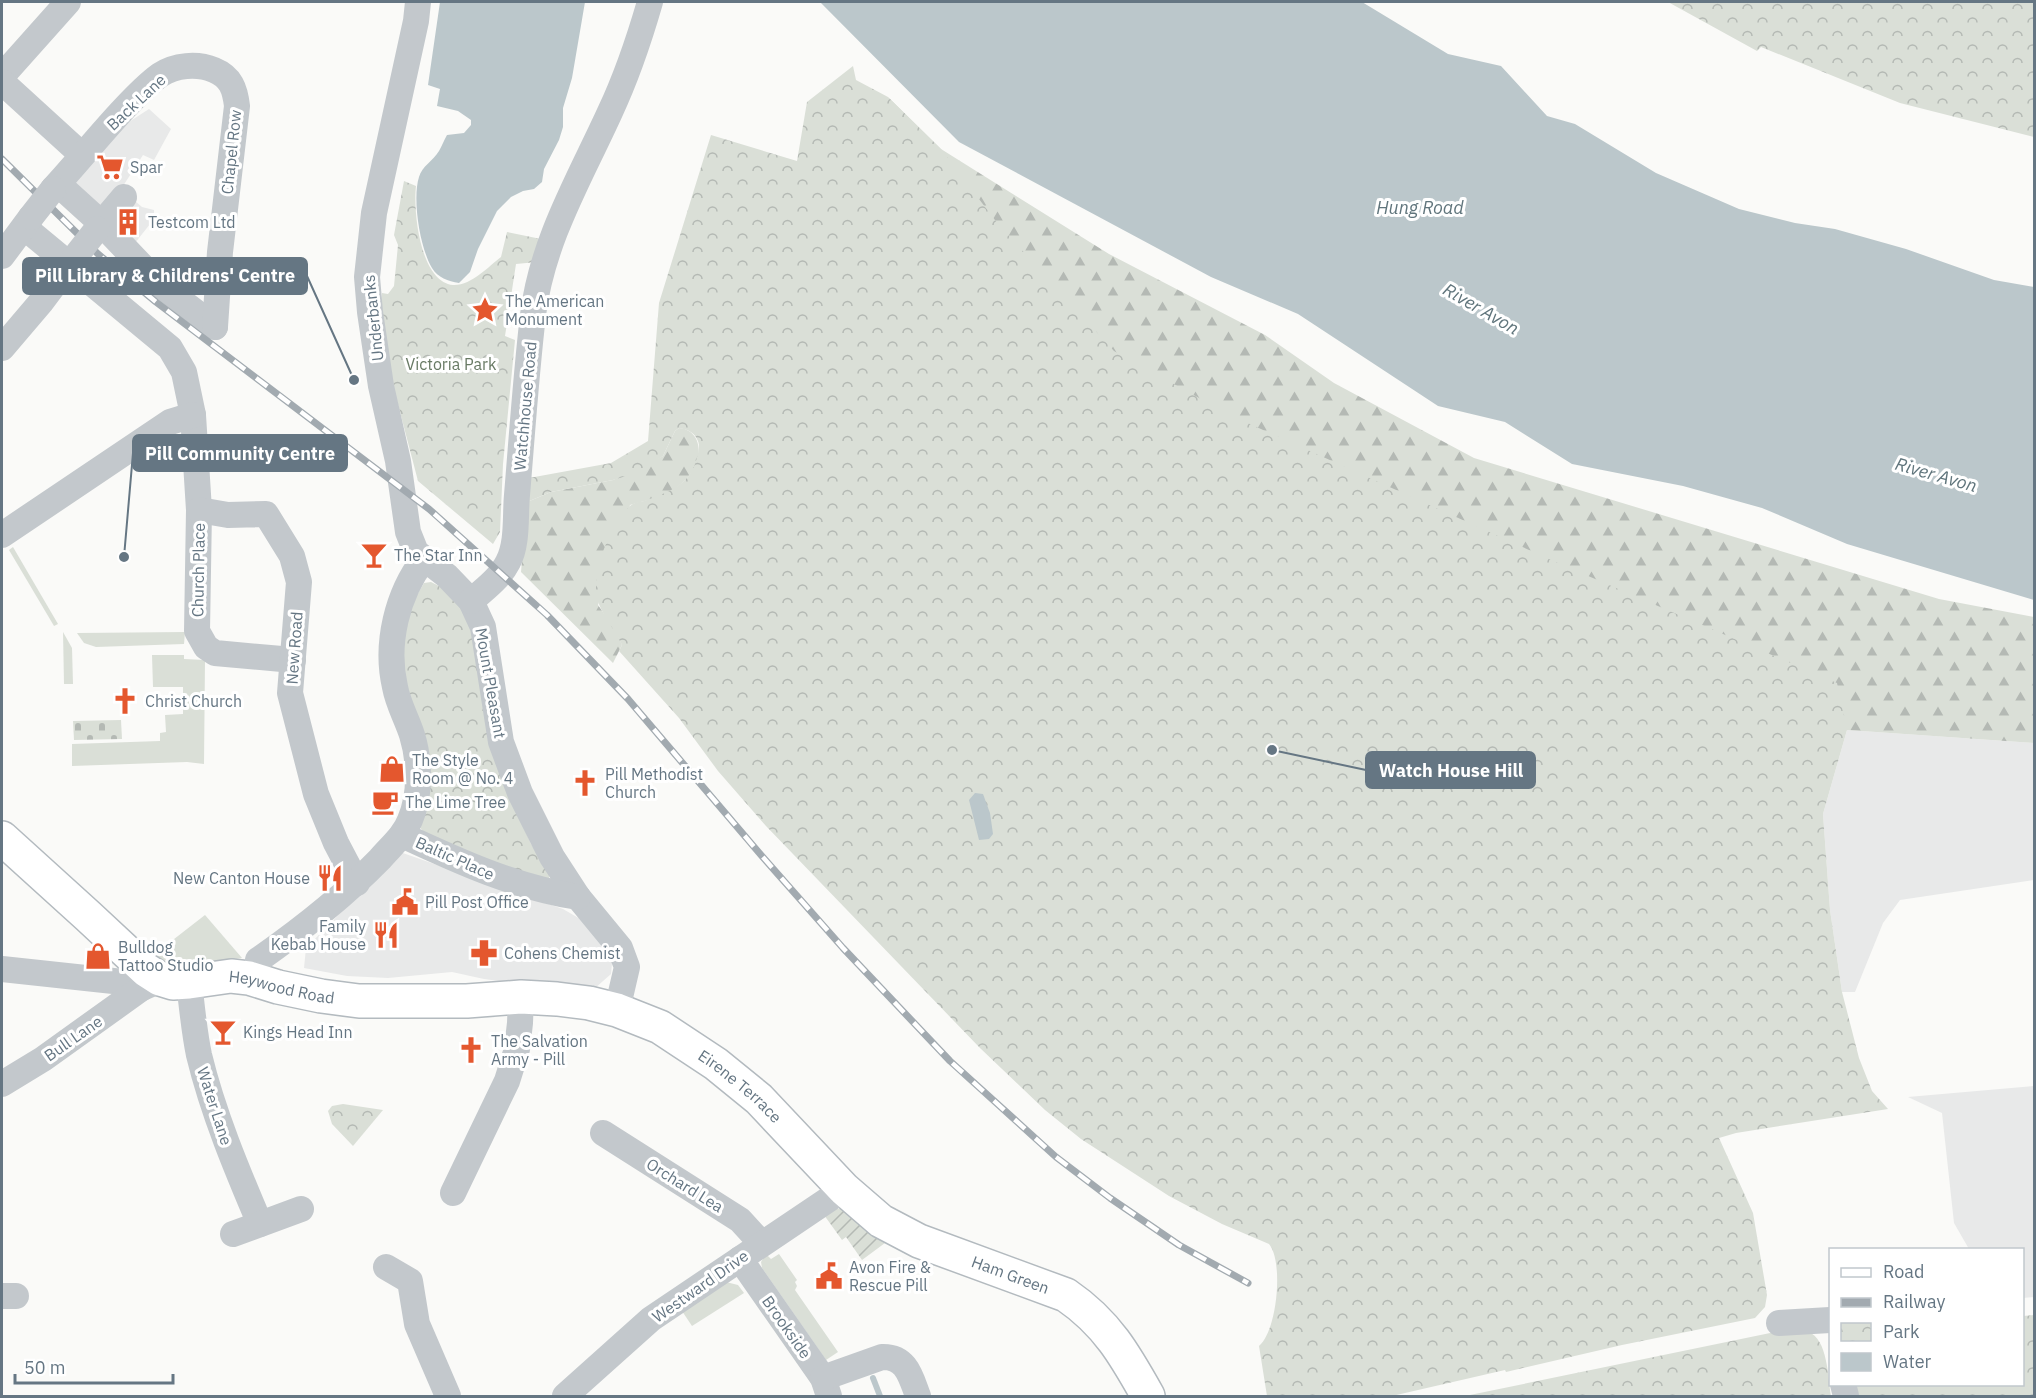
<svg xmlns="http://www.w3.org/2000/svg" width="2036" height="1398" font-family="'IBM Plex Sans',sans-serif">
<defs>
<pattern id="forest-firs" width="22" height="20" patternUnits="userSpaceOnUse" patternTransform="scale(1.5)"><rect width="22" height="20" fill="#dadfd7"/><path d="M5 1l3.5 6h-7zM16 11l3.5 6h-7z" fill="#b4b9b4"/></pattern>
<pattern id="cemetery-stones" width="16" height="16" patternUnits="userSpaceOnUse" patternTransform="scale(1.5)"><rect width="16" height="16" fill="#dadfd7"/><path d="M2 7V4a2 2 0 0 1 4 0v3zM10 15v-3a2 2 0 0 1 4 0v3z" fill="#b4b9b4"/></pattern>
<pattern id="park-crowns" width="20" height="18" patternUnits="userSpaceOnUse" patternTransform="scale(1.5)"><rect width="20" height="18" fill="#dadfd7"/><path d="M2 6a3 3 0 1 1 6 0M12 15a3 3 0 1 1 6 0" fill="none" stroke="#b4b9b4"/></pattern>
<pattern id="garden-furrows" width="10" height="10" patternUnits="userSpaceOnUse" patternTransform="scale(1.5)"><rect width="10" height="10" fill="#dadfd7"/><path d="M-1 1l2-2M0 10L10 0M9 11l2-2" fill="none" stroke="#b4b9b4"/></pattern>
</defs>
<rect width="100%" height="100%" fill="#fafaf8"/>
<g fill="#e8e9e9">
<polygon points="149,109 171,129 154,160 143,155 123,186 129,196 142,207 154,210 154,219 131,248 76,189 75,180 115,131"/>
<polygon points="1847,730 2034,743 2034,880 1900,900 1883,923 1855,992 1842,992 1830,910 1823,814"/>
<polygon points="400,852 563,909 589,924 613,953 611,974 594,989 568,990 484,979 452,972 388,978 347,976 304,968 306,948"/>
<polygon points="2034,1086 2034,1297 2023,1298 2022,1250 1969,1249 1954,1223 1942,1113 1908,1097"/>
</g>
<g fill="#dadfd7">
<polygon points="13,547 58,624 54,626 9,550"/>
<polygon points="63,632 72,648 73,684 64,684"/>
<polygon points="185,632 184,644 96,647 84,643 77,633"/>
<polygon points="152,655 184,655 184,659 205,660 204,764 187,762 72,766 72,744 160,741 160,733 166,732 165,715 183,714 183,687 153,687"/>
<polygon points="205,915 242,958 183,965 151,957"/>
<polygon points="766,1254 771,1259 779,1254 797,1280 795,1282 797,1286 795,1290 838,1352 826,1360 762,1268 761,1262"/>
<polygon points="726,1282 738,1285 744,1293 692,1326 682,1311"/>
</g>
<g fill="url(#forest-firs)">
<polygon points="888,97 941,149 1109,254 1265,335 1334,383 1474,458 1939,599 2034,617 2034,743 1847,730 1758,731 1457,815"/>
<path d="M679 428C702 430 703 457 692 472 688 478 680 485 675 489 664 498 643 501 630 505L598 605 616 631 622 645 613 663 521 572 527 502 551 492 613 480 663 456 675 431Z"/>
</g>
<polygon fill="url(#cemetery-stones)" points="121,720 122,739 74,740 73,721"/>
<g fill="url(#park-crowns)">
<polygon points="1668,2 2034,2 2034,137 1900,103 1761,47 1757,51"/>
<path d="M853 66 856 80 888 97 941 149 998 224 1114 351 1230 415 1558 563 1837 683 1847 730 1823 814 1830 910 1842 992 1859 1058 1872 1091 1888 1109 1736 1133 1719 1138 1753 1213 1767 1295 1765 1307 1755 1318 1622 1345 1506 1372 1505 1370 1392 1396H1267L1259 1346C1277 1331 1284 1262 1269 1244L1222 1224 1169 1196 1081 1139 1045 1110 980 1048 766 826 718 771 679 718 619 651 622 645C614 626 595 609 596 587 597 559 610 529 628 508 632 503 638 502 644 501 666 493 689 486 696 461 698 454 701 446 697 439 694 432 686 429 679 428L675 431 663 456 636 473 613 480 551 492 527 502 529 478 611 463 648 441 659 303 711 135 797 161 807 102Z"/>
<path d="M404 181 416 186C413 211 420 282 453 285 471 286 489 266 501 257L507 232 541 239 537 262 516 264 505 336 515 340 503 464 500 532 493 544 418 481 394 389 381 308 382 293 388 294 394 286 398 245 394 235Z"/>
<polygon points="431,582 451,592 471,622 505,786 531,844 548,869 550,874 548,882 430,841 419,826 403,692 400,644 406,614 424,583"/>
<polygon points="343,1104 383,1110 353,1146 332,1124 328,1111 332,1106"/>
<polygon points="2034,1315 2034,1396 1852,1396 1850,1385 2022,1384 2023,1316"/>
<path d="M1775 1332C1784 1332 1799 1329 1808 1332 1828 1338 1828 1379 1831 1396H1465Z"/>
</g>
<polygon fill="url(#garden-furrows)" points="836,1209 841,1209 885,1243 862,1260 846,1237 842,1240 824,1215"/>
<g fill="#bbc7cb">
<path d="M440 2H585L572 78 563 108V127L559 140 544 169 542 182 534 189 523 191 511 197 497 211 478 249 470 272 459 283C448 281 438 278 432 268 420 248 412 199 419 177 422 166 433 161 439 151 442 146 444 140 447 135L464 133 471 125V120L458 111 437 106 440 89 428 85Z"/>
<polygon points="820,2 1362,2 1448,54 1501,66 1547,116 1575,124 1656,173 1739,209 1795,223 1835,229 1906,249 1994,280 2034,287 2034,600 1847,544 1762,508 1683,486 1572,464 1505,422 1438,406 1298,314 1211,277 959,142"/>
<polygon points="975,793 983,794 990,813 993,834 989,839 979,840 969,800"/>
</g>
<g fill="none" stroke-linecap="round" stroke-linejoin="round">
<polyline stroke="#bbc7cb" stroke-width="6" points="873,1378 880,1396"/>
<defs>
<g id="secondary">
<path id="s1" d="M2 838 88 916 146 970 160 979 173 983 189 982 231 976 249 978 278 987 321 996 359 1001H467L521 997 557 999 589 1003 617 1010 660 1027 716 1064 759 1099 844 1189 881 1221 919 1241 1066 1295C1107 1323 1125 1355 1148 1396"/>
</g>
</defs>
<use href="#secondary" stroke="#b3babf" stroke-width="36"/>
<g stroke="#c3c8cc" stroke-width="26">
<polyline points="418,2 416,21 374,213 367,277 370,312 381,386 398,461 408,532 416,552 447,576 471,601 483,627 501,742 520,793 552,857 578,897 620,948 627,967 617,1010"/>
<polyline points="2,76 68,2"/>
<polyline points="2,82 82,155"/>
<polyline points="58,184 101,223 158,283 215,327"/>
<path d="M53 189C76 164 97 138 120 113 132 100 146 85 160 75 175 65 197 63 214 70 231 77 235 89 237 106L220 252 215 327"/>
<polyline points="24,227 170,348 184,372 193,415 199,510 197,631 206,647 215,653 293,660"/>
<polyline points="97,229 124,197"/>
<polyline points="2,256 31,217"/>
<polyline points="2,348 42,301 75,257"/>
<polyline points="199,510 228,515 266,514 292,556 299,582 290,693 316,794 336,843 357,883"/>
<polyline points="2,535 170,422 193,415"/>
<path d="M471 601C484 590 500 578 508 562 518 543 515 516 517 495 522 435 526 375 533 315 542 241 580 178 610 112 627 76 639 40 650 2"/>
<path d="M402 835C460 862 515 887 578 897"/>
<path d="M258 960C301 930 343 897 380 859 391 846 404 836 410 820 421 794 420 761 412 735 407 719 398 704 395 687 385 644 397 594 424 559"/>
<polyline points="2,969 132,983 142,988 151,984"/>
<path d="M189 982C192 1007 194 1031 199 1055 213 1113 237 1170 260 1224"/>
<polyline points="2,1084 43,1059 142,988"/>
<polyline points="603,1133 740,1220 761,1243"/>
<polyline points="453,1193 507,1081 517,1049 520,1023 521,997"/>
<polyline points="233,1234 301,1209"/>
<polyline points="740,1259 823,1378 829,1396"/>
<polyline points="386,1267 410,1281 417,1324 448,1396"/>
<polyline points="2,1296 16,1296"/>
<polyline points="1779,1323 1830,1320"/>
<path d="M823 1378 882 1357C907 1356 911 1378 918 1396"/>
<polyline points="1843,1384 1846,1396"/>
<polyline points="565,1396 651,1319 844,1189"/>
</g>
<use href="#secondary" stroke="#fff" stroke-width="33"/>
<defs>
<polyline id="rail" points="2,159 98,254 156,302 429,509 547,615 628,699 761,855 843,948 950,1061 1056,1157 1110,1198 1179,1245 1248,1283"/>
</defs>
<use href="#rail" stroke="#a2aab0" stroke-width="7"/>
<use href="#rail" stroke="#fff" stroke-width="4.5" stroke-dasharray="14" stroke-linecap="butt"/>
<g stroke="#c3c8cc" stroke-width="26">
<polyline points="31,217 53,189"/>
<polyline points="75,257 97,229"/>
</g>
</g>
<defs>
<symbol id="supermarket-bare" viewBox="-9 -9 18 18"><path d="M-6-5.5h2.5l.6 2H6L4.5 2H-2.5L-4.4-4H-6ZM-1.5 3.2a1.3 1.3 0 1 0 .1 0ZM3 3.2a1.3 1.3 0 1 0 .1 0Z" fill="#e4572e" stroke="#fff" stroke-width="2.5" paint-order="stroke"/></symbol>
<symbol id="building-bare" viewBox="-9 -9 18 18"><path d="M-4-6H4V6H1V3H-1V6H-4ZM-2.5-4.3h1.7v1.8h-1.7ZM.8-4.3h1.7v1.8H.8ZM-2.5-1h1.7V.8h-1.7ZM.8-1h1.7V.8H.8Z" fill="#e4572e" stroke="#fff" stroke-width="2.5" paint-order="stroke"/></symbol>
<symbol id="sight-bare" viewBox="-9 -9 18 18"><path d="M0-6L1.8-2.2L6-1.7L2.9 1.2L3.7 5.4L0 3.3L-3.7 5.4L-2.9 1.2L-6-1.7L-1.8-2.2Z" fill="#e4572e" stroke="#fff" stroke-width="2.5" paint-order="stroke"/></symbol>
<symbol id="bar-bare" viewBox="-9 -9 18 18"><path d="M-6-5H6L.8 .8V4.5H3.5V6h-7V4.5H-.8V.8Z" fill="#e4572e" stroke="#fff" stroke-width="2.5" paint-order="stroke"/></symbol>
<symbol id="church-bare" viewBox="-9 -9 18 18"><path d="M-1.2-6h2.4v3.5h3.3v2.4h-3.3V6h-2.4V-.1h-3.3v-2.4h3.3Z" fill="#e4572e" stroke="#fff" stroke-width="2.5" paint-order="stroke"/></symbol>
<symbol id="shop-bare" viewBox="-9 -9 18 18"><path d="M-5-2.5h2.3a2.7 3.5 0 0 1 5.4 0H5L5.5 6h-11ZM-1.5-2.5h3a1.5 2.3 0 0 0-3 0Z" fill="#e4572e" stroke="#fff" stroke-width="2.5" paint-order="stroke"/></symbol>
<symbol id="cafe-bare" viewBox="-9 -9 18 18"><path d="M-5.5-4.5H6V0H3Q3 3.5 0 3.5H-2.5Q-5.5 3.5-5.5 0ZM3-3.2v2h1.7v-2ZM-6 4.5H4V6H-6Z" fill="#e4572e" stroke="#fff" stroke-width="2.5" paint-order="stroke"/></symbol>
<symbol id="restaurant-bare" viewBox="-9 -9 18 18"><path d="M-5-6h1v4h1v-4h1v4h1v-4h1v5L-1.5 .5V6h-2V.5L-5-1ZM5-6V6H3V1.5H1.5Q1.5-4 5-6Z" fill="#e4572e" stroke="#fff" stroke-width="2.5" paint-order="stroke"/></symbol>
<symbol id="civic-bare" viewBox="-9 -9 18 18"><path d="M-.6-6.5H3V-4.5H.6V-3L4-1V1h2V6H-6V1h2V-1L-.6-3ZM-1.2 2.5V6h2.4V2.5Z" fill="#e4572e" stroke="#fff" stroke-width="2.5" paint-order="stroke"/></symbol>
<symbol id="pharmacy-bare" viewBox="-9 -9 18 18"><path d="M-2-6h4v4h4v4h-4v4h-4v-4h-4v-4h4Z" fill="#e4572e" stroke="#fff" stroke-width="2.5" paint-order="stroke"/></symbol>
</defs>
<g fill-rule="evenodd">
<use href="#supermarket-bare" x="91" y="148" width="38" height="38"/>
<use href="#building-bare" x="109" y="203" width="38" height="38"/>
<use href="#sight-bare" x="466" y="291" width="38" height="38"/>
<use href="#bar-bare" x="355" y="536" width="38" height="38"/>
<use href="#church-bare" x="106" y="682" width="38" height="38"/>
<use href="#shop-bare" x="373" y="750" width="38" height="38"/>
<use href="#church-bare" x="566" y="764" width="38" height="38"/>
<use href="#cafe-bare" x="366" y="783" width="38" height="38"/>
<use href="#restaurant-bare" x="311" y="859" width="38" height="38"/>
<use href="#civic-bare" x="386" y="883" width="38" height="38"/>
<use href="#restaurant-bare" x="367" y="916" width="38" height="38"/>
<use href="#pharmacy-bare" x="465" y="934" width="38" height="38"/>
<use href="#shop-bare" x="79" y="937" width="38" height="38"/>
<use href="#bar-bare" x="204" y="1013" width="38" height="38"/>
<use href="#church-bare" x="452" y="1031" width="38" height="38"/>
<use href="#civic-bare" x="810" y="1257" width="38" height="38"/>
</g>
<g text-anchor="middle" stroke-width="6" stroke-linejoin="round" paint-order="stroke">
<g font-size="16" fill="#657683" stroke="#fff">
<text transform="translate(136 102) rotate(-43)" y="6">Back Lane</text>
<text transform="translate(231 152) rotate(-84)" y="6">Chapel Row</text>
<text transform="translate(373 318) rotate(-96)" y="6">Underbanks</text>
<text transform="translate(525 406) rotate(-85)" y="6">Watchhouse Road</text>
<text transform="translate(198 570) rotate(-89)" y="6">Church Place</text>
<text transform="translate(294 648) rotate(-86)" y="6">New Road</text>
<text transform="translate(491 683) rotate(80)" y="6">Mount Pleasant</text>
<text transform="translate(455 858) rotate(24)" y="6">Baltic Place</text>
<text dy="6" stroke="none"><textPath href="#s1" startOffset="336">Heywood Road</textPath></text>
<text transform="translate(73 1038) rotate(-35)" y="6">Bull Lane</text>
<text dy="6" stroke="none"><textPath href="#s1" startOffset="820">Eirene Terrace</textPath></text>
<text transform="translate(215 1106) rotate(72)" y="6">Water Lane</text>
<text transform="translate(685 1185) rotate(32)" y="6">Orchard Lea</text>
<text dy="6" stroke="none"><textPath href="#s1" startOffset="1156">Ham Green</textPath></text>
<text transform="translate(700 1286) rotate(-35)" y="6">Westward Drive</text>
<text transform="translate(787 1327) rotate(55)" y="6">Brookside</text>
</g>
<g font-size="16" fill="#657683" stroke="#fff" text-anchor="start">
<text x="130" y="173">Spar</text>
<text x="148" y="228">Testcom Ltd</text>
<text x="505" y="307">The American<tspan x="505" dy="18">Monument</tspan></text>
<text x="394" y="561">The Star Inn</text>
<text x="145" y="707">Christ Church</text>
<text x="412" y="766">The Style<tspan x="412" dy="18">Room @ No. 4</tspan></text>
<text x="605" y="780">Pill Methodist<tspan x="605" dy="18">Church</tspan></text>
<text x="405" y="808">The Lime Tree</text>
<text x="310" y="884" text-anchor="end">New Canton House</text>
<text x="425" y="908">Pill Post Office</text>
<text x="366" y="932" text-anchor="end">Family<tspan x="366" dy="18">Kebab House</tspan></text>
<text x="118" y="953">Bulldog<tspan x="118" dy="18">Tattoo Studio</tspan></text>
<text x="504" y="959">Cohens Chemist</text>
<text x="243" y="1038">Kings Head Inn</text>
<text x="491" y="1047">The Salvation<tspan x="491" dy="18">Army - Pill</tspan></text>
<text x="849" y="1273">Avon Fire &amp;<tspan x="849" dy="18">Rescue Pill</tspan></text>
</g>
<g font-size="16" fill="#687a64" stroke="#fff">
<text x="451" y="370">Victoria Park</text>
</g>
<g font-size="18" font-style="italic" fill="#60757c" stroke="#fff">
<text x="1420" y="214">Hung Road</text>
<text transform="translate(1481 309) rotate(30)" y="6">River Avon</text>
<text transform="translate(1936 475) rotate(16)" y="6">River Avon</text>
</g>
</g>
<path fill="none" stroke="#657683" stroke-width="2" d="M354 380L307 276M124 557L133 453M1272 750L1366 770"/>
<g fill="#657683" stroke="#fff" stroke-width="2">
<circle cx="354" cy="380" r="6"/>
<circle cx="124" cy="557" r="6"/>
<circle cx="1272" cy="750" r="6"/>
</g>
<g fill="#657683" stroke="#657683" stroke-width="2">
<rect x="23" y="258" width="284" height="36" rx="6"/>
<rect x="133" y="435" width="214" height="36" rx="6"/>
<rect x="1366" y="752" width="169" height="36" rx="6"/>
</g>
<g font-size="18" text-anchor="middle" font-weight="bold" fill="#fff">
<text x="165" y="282">Pill Library &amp; Childrens' Centre</text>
<text x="240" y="460">Pill Community Centre</text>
<text x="1451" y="777">Watch House Hill</text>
</g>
<rect width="2036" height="1398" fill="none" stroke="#657683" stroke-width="6"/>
<rect x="1829" y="1248" width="195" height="138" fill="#ffffff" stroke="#c1c8cd" stroke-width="1.5"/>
<rect x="1841" y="1268" width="30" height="9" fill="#ffffff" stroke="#c1c8cd" stroke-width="1.5"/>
<text x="1883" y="1278" font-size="18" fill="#657683">Road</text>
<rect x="1841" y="1298" width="30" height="9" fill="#a2aab0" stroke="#c1c8cd" stroke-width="1.5"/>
<text x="1883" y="1308" font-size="18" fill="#657683">Railway</text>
<rect x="1841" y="1323" width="30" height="18" fill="url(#park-crowns)" stroke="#c1c8cd" stroke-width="1.5"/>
<text x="1883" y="1338" font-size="18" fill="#657683">Park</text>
<rect x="1841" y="1353" width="30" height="18" fill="#bbc7cb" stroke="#c1c8cd" stroke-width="1.5"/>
<text x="1883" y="1368" font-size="18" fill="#657683">Water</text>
<path d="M15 1374v9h158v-9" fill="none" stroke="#657683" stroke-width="3"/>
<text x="24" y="1374" font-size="18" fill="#657683" stroke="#ffffff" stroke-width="4.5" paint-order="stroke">50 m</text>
</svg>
